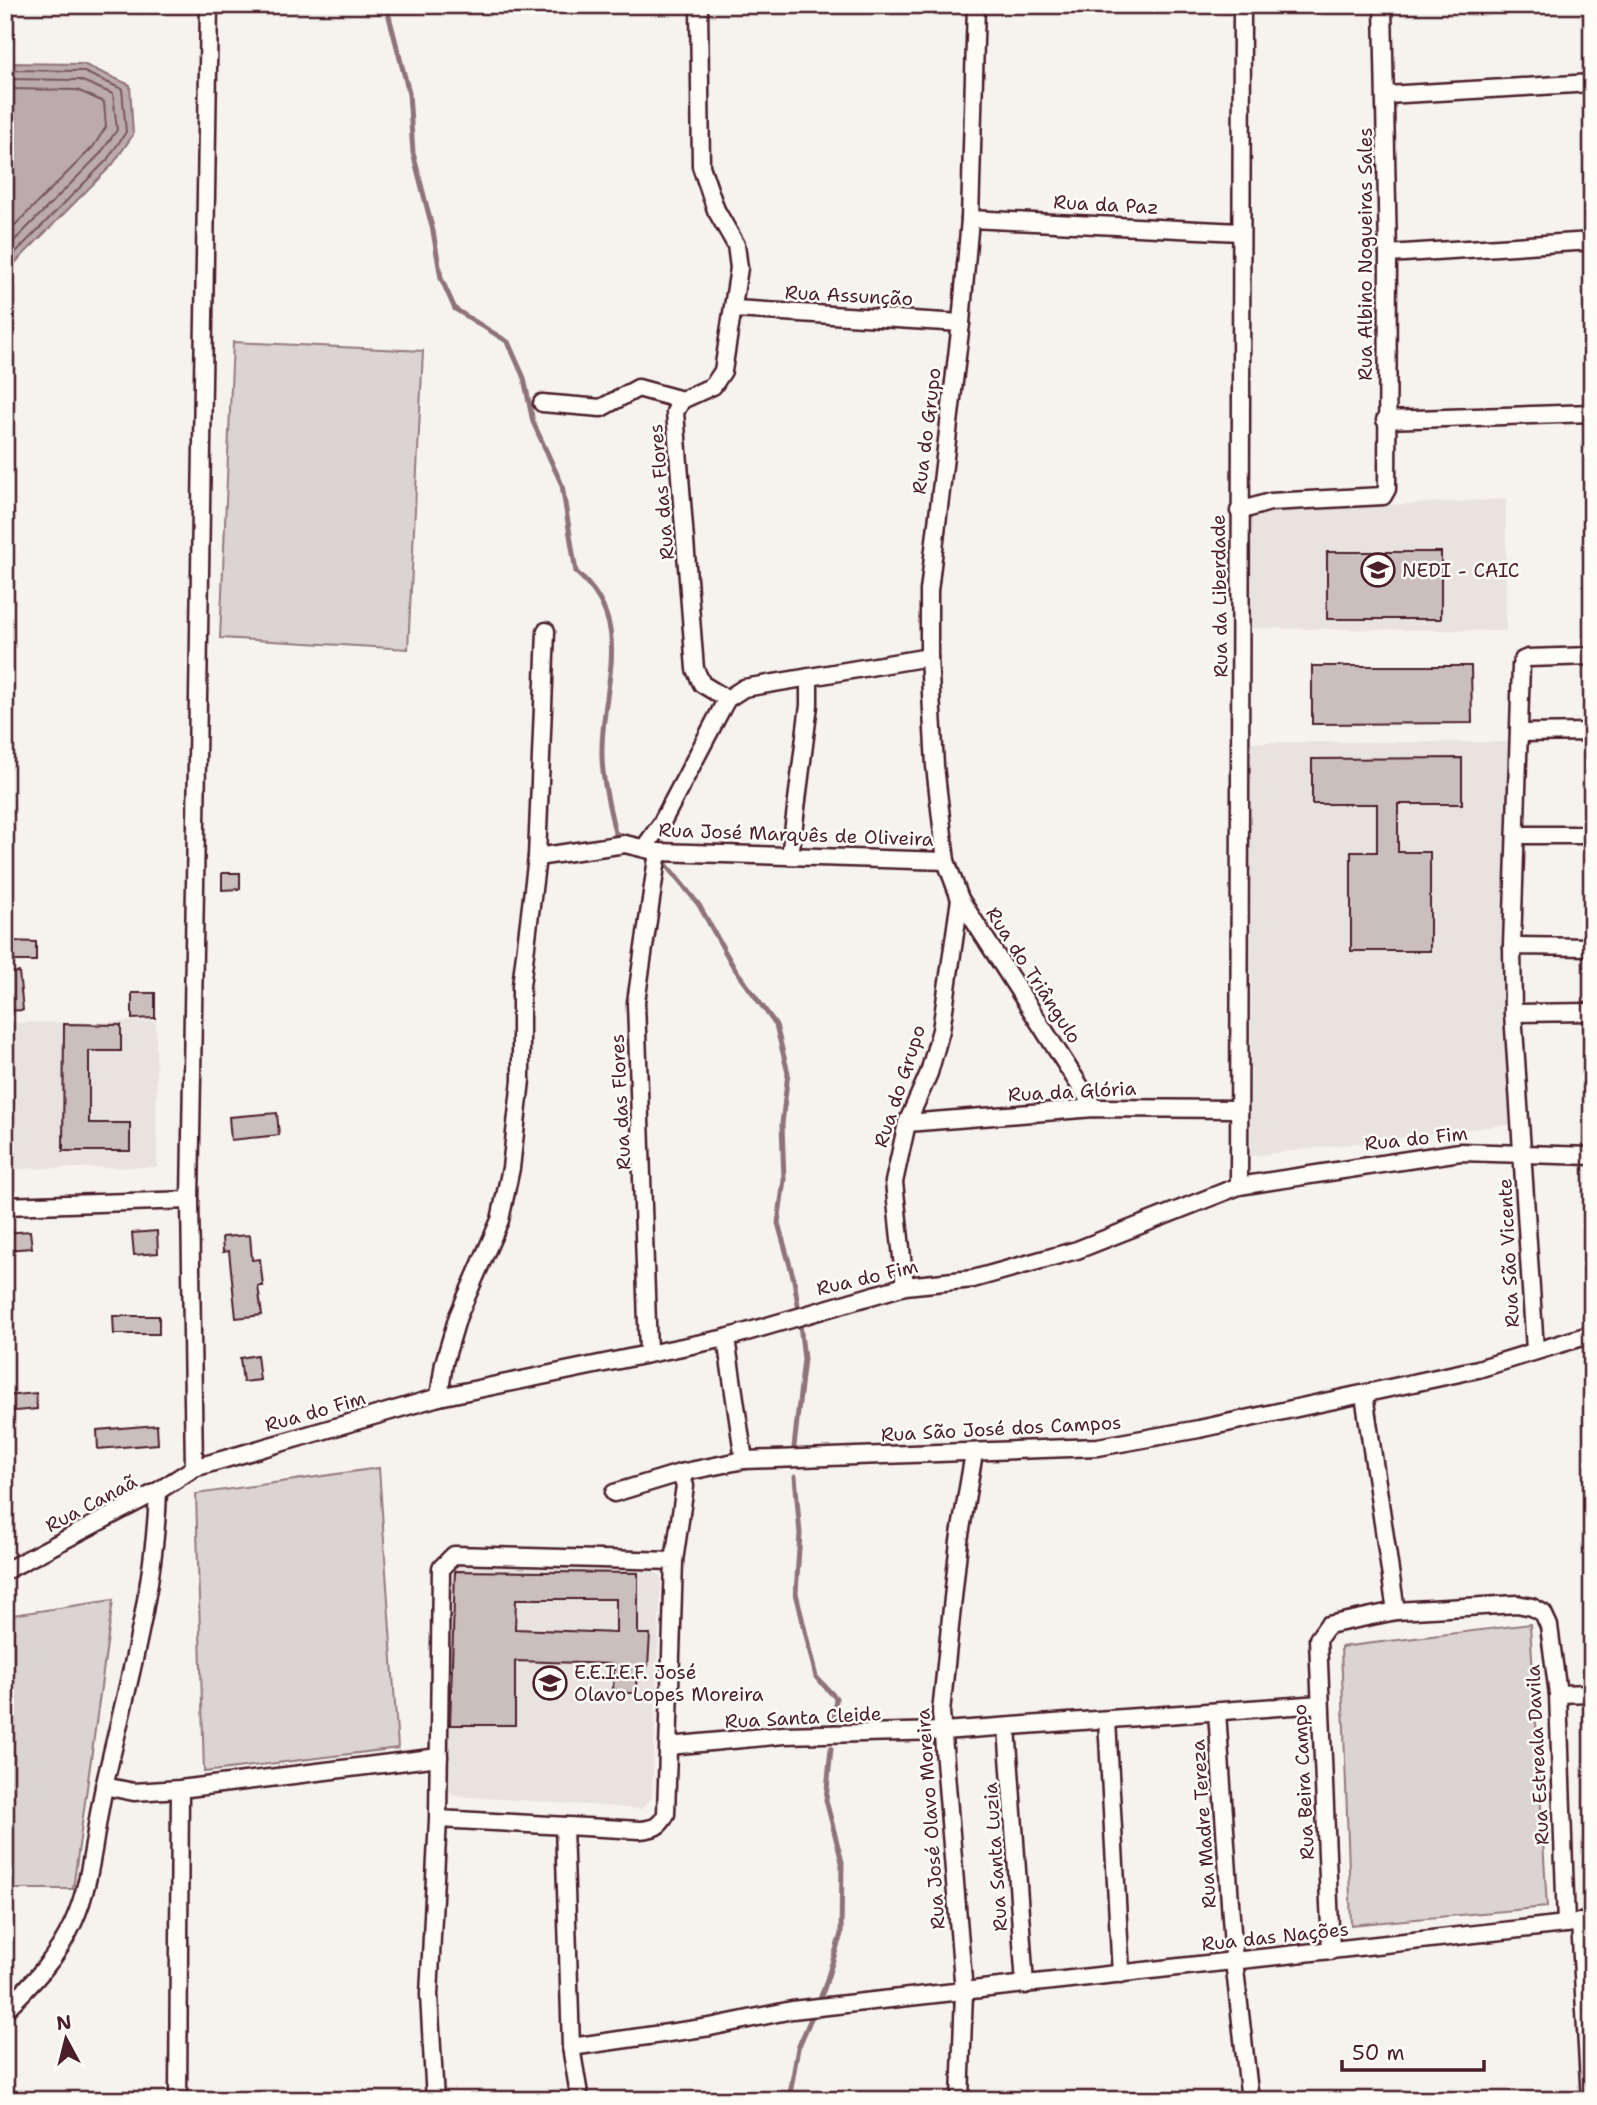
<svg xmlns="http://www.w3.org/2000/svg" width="1597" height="2105" font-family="'Shantell Sans',sans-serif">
<rect width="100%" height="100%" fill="#f6f3ef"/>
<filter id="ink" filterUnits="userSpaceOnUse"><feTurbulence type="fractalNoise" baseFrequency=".0143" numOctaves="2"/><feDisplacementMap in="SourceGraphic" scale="14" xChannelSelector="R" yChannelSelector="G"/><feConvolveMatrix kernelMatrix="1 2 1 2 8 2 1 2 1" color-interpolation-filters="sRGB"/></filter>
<g filter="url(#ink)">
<g fill="#e9e3e0">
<polygon points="1506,499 1506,631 1250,628 1252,512"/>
<polygon points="1251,742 1508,742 1513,1124 1251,1156"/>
<polygon points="156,1021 157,1167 5,1169 5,1023"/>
<polygon points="453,1562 649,1566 661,1577 652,1798 641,1809 456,1796 445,1789 444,1570"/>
</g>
<g fill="#dcd4d2" stroke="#937a7e" stroke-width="2">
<polygon points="233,342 423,351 408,649 220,638"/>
<polygon points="379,1468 398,1748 204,1772 196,1494"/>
<polygon points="113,1600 73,1889 5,1889 5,1616"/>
<polygon points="1530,1624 1547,1907 1351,1925 1341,1647"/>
</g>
<polygon fill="#bbabac" stroke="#8e7378" stroke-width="2" points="5,63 83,64 130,85 133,135 113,164 5,273"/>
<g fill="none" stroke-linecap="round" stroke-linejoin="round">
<g stroke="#77575f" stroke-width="2">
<polyline points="5,70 82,71 122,89 126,132 107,160 5,263"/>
<polyline points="5,79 80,80 113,94 117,130 100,154 5,250"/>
<polyline points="5,89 77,90 104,102 106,127 93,147 5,235"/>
</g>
<g stroke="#8e7378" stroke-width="5">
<path d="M386 5 409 93 413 153 433 231 441 278 455 309 508 342 524 378 533 422 562 485 576 572C635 623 603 681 602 748 601 776 609 805 615 833L628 838"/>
<polyline points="665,863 699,905 733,966 776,1025 788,1073 782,1124 784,1180 778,1223 794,1280 798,1305"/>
<polyline points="794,1447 804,1359 800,1324"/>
<polyline points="795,1476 800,1534 796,1593 816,1677 836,1698 834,1722"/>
<polyline points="789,2100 798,2048 824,1989 841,1934 842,1862 826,1800 831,1748"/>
</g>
</g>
<g fill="#cbbfbe" stroke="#4a1f2b" stroke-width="2" fill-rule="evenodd">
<rect x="1327" y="552" width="114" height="67"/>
<polygon points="1312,666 1471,666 1472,723 1312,724"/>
<polygon points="1462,758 1462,804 1398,804 1398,852 1430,852 1430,951 1351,951 1351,852 1377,852 1377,804 1312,804 1312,759"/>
<polygon points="222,873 240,873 240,889 222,890"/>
<polygon points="10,941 36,942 36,961 10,961"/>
<polygon points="19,972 23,1010 5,1011 5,973"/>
<polygon points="132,993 155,993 155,1018 132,1019"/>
<polygon points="64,1024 121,1025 121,1051 89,1051 89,1123 130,1123 130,1151 63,1151"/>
<polygon points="277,1113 279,1135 231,1140 229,1117"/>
<polygon points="30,1231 32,1248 5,1250 5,1233"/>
<polygon points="157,1231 158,1253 134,1255 132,1233"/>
<polygon points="250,1235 252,1260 260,1259 263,1286 258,1286 262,1315 236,1318 229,1251 223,1252 222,1237"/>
<polygon points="113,1316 159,1316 159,1334 114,1334"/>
<polygon points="257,1355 260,1380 243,1382 240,1358"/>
<polygon points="36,1393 37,1409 5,1412 5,1396"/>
<polygon points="157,1425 158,1444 98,1449 97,1430"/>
<path d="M455 1571 638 1573V1634H650L648 1666 637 1665 636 1693H613L614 1664 515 1661V1725H450ZM516 1599H616V1633L515 1629Z"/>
</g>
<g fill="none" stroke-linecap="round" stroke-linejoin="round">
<defs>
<g id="street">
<polyline points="699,5 701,166 716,210 736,245 739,268 723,371 713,386 682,400 675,412 695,669 702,684 727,699"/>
<polyline points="976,5 970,219 961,323 929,591 929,657 935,766 946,861 960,899 1094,1108"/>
<polyline points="1386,95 1592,83"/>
<polyline points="970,219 1240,232"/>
<polyline points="1388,254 1592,241"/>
<polyline points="734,309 961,323"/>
<polyline points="542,403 601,408 638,388 682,400"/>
<polyline points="1385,420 1592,413"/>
<polyline points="1239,511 1270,502 1383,496 1387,489 1388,254 1383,5"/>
<polyline points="1519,733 1592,732"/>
<polyline points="1516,835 1592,835"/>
<polyline points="644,848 661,824 722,708 727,699 744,688 929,657"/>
<polyline points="790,856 809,705 809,677"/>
<polyline points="537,857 546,631"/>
<polyline points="1512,946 1521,665 1523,660 1528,658 1592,656"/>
<polyline points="1513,1013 1592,1012"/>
<polyline points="907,1123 1094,1108 1239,1109"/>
<polyline points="1239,1186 1242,5"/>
<polyline points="5,1206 190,1200"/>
<polyline points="905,1286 894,1182 907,1123 929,1073 941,1030 960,899"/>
<polyline points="726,1338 744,1460"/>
<polyline points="1535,1350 1513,1013 1512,946 1592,947"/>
<polyline points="648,1352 636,1002 658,852"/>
<polyline points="1364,1395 1396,1611"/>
<polyline points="439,1397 444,1363 458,1316 500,1220 511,1168 521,1080 521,986 537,857 625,844 658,852 946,861"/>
<polyline points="194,1468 190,1200 209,5"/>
<polyline points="614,1493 680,1473 744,1460 1098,1447 1199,1429 1478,1369 1592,1334"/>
<polyline points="674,1561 685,1486 680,1473"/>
<polyline points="5,1571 158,1491 194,1468 439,1397 726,1338 905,1286 973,1279 1077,1250 1239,1186 1460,1152 1592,1156"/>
<polyline points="1558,1694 1592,1693"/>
<polyline points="1217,1712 1234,1961 1250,2100"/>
<polyline points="1107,1720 1121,1974"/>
<polyline points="1007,1727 1025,1985"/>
<polyline points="669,1746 784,1735 943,1731 1320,1704"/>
<polyline points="104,1786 134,1792 180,1789 439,1757"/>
<polyline points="564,1826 571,2047 580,2100"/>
<polyline points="1580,1922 1590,2100"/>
<polyline points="1331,1951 1318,1639 1328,1625 1396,1611 1517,1604 1532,1607 1543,1613 1549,1626 1558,1694 1566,1924"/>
<path d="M5 2010C32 1984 58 1957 73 1923 93 1880 94 1829 105 1783 127 1687 155 1591 158 1491"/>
<polyline points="571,2047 710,2027 792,2010 1592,1921"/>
<polyline points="178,2100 180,1789"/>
<path d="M435 2100 429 1995 438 1819 441 1568 454 1555 674 1561 666 1814C660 1827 653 1829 640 1830L438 1819"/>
<polyline points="960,2100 964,1992 941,1712 959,1541 974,1453"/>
</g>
</defs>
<use href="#street" stroke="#4a1f2b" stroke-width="21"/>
<use href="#street" stroke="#fdfcf7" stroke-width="16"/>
</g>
</g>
<defs>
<symbol id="school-ring" viewBox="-11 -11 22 22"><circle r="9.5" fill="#fdfcf7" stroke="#4a1f2b" stroke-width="1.5"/><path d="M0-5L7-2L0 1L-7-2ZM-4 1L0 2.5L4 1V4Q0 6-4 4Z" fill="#4a1f2b"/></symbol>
</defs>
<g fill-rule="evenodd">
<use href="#school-ring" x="1359" y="551" width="38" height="38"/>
<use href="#school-ring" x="531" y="1664" width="38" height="38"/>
</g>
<g text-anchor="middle" stroke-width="5" stroke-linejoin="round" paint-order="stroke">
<g font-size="19" fill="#4a1f2b" stroke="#fdfcf7">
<text transform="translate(1106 204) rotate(3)" y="7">Rua da Paz</text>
<text transform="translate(1365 254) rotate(-90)" y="7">Rua Albino Nogueiras Sales</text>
<text transform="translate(849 295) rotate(3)" y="7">Rua Assunção</text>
<text transform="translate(926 431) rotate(-83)" y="7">Rua do Grupo</text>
<text transform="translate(661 492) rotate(-95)" y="7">Rua das Flores</text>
<text transform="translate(1219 596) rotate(-91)" y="7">Rua da Liberdade</text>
<text transform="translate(796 834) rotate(2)" y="7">Rua José Marquês de Oliveira</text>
<text transform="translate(1034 975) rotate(57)" y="7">Rua do Triângulo</text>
<text transform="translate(899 1086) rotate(-72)" y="7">Rua do Grupo</text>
<text transform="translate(1072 1091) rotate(-3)" y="7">Rua da Glória</text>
<text transform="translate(620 1102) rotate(-93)" y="7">Rua das Flores</text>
<text transform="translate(1416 1138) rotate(-6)" y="7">Rua do Fim</text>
<text transform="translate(1508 1253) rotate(-93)" y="7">Rua São Vicente</text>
<text transform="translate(867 1277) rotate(-13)" y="7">Rua do Fim</text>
<text transform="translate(315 1411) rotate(-16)" y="7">Rua do Fim</text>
<text transform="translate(1001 1428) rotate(-3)" y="7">Rua São José dos Campos</text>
<text transform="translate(91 1503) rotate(-28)" y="7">Rua Canaã</text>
<text transform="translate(803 1717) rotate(-3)" y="7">Rua Santa Cleide</text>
<text transform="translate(1537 1755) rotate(-93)" y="7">Rua Estreala Davila</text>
<text transform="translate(1303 1782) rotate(-93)" y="7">Rua Beira Campo</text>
<text transform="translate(930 1819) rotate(-94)" y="7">Rua José Olavo Moreira</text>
<text transform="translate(1203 1824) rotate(-94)" y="7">Rua Madre Tereza</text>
<text transform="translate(995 1857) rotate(-94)" y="7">Rua Santa Luzia</text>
<text transform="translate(1275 1936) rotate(-6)" y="7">Rua das Nações</text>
</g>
<g font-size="19" fill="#4a1f2b" stroke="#fdfcf7" text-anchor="start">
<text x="1402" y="577">NEDI - CAIC</text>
<text x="574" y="1679">E.E.I.E.F. José<tspan x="574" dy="22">Olavo Lopes Moreira</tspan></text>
</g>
</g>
<rect width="1597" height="2105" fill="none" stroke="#fdfcf7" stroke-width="28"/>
<rect x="14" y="14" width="1569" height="2077" fill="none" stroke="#4a1f2b" stroke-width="2.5" filter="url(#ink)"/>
<g transform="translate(66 2039) rotate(353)" stroke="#fdfcf7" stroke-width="5" paint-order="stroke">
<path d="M0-5L12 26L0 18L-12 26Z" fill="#4a1f2b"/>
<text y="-10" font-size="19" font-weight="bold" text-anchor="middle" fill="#4a1f2b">N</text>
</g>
<path d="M1342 2060v10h142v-10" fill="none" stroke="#4a1f2b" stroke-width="3.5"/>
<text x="1352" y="2060" font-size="21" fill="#4a1f2b" stroke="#fdfcf7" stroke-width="5" paint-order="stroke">50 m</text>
</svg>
